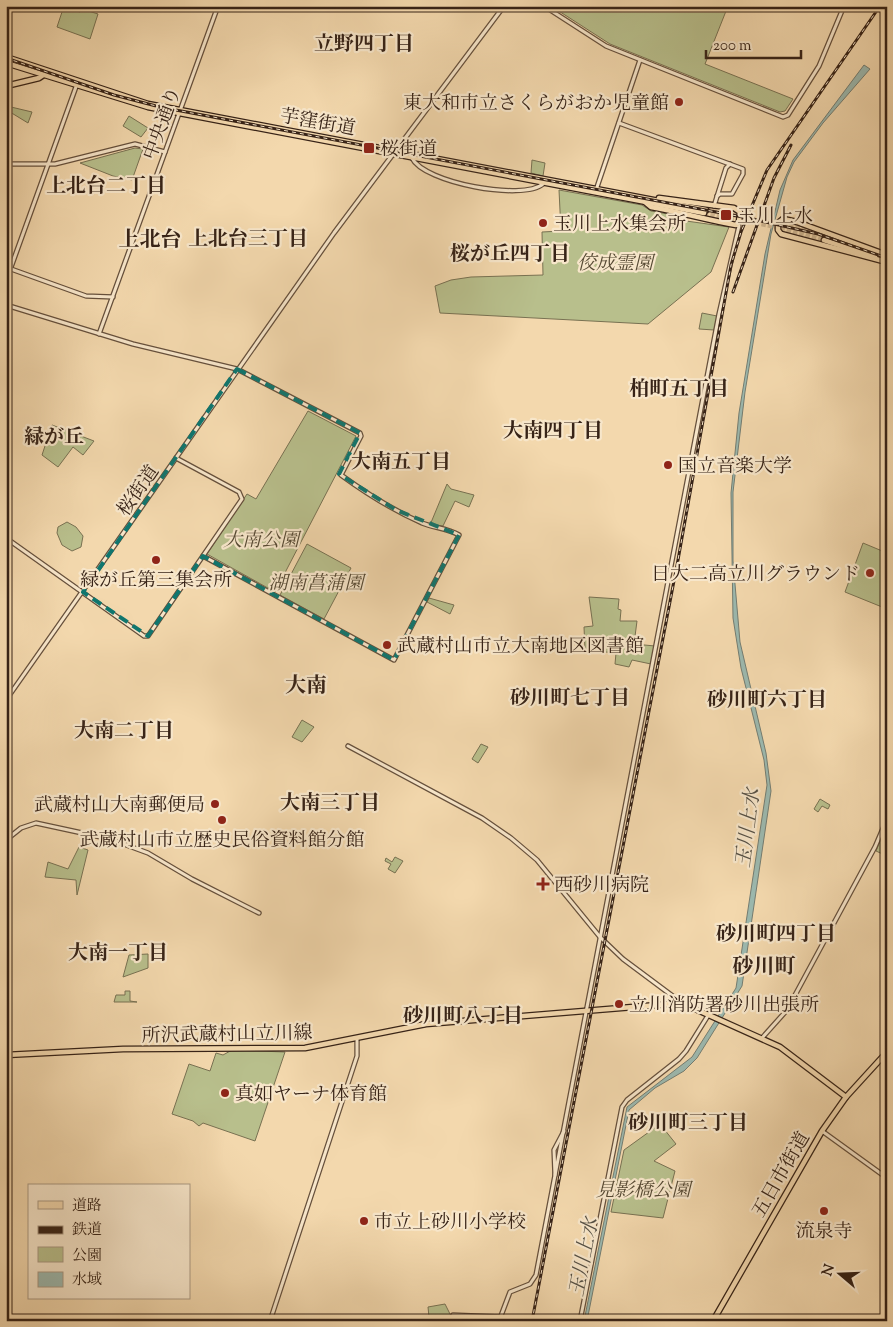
<svg xmlns="http://www.w3.org/2000/svg" width="893" height="1327" font-family="'Sorts Mill Goudy','Noto Serif JP',serif">
<rect width="100%" height="100%" fill="#f3d8ad"/>
<filter id="stains"><feTurbulence type="fractalNoise" baseFrequency=".004" numOctaves="4"/><feColorMatrix values="0 0 0 0 .2 0 0 0 0 .09 0 0 0 0 .02 0 0 0 .5 -.17"/></filter>
<radialGradient id="worn" r=".72"><stop offset=".6" stop-color="#630" stop-opacity="0"/><stop offset="1" stop-color="#630" stop-opacity=".3"/></radialGradient>
<g fill="#b8bf8c" stroke="#787152">
<polygon points="64,6 71,6 70,9 80,12 82,9 98,14 90,39 57,27"/>
<polygon points="551,6 728,6 705,64 793,99 785,111 780,112 610,44"/>
<polygon points="11,107 32,112 28,123 10,112"/>
<polygon points="129,116 148,128 141,137 123,126"/>
<polygon points="135,148 143,149 132,180 113,176 80,163"/>
<polygon points="532,160 545,163 543,176 531,173"/>
<polygon points="559,190 642,205 651,211 679,216 679,220 729,227 711,272 648,324 440,313 435,286 451,280 471,277 543,275 542,232 561,231"/>
<polygon points="702,313 717,316 714,330 699,329"/>
<polygon points="308,411 356,436 275,592 207,554 247,494 256,499"/>
<polygon points="52,425 94,441 83,455 73,447 58,467 42,455"/>
<polygon points="447,484 451,489 474,495 469,507 455,501 443,526 430,525"/>
<polygon points="67,522 76,527 83,536 81,547 72,551 62,545 57,533 58,527"/>
<polygon points="863,543 887,553 887,609 845,592"/>
<polygon points="307,544 351,568 324,619 280,595"/>
<polygon points="589,597 619,599 618,609 621,610 620,621 637,621 634,644 655,646 651,664 632,660 629,667 615,664 616,653 585,650 584,627 593,626"/>
<polygon points="429,598 454,605 450,614 427,602"/>
<polygon points="302,720 314,727 302,742 292,737"/>
<polygon points="481,744 488,747 478,763 472,759"/>
<polygon points="820,799 830,805 828,809 822,806 818,812 814,809"/>
<polygon points="887,824 887,856 876,851"/>
<polygon points="79,847 88,850 77,895 76,880 45,877 48,862 68,869"/>
<polygon points="395,857 403,861 395,873 388,869 391,864 385,861 386,858 392,862"/>
<polygon points="148,954 148,968 123,977 129,955"/>
<polygon points="125,991 130,991 130,1001 137,1002 114,1002 116,995 125,995"/>
<polygon points="232,1050 285,1052 255,1141 203,1123 199,1126 193,1121 172,1114 189,1064 210,1071 216,1053 223,1055"/>
<polygon points="660,1124 676,1144 654,1161 675,1171 663,1218 611,1212 624,1150"/>
<polygon points="445,1304 451,1316 429,1317 428,1307"/>
</g>
<polygon fill="#9cb9af" stroke="#747d72" points="864,65 870,69 823,123 794,162 787,177 771,234 745,392 733,492 733,561 740,642 766,753 771,791 742,986 697,1058 684,1071 655,1088 629,1110 587,1321 584,1321 627,1107 692,1057 736,988 767,785 764,760 741,668 733,618 731,493 739,413 765,254 780,190 793,160"/>
<g fill="none" stroke-linecap="round" stroke-linejoin="round">
<g stroke="#cdb48f" stroke-width="4.5" stroke-dasharray="4.5 2" stroke-linecap="butt">
<polyline points="706,210 777,223 826,235"/>
<polyline points="704,213 776,227 824,240"/>
</g>
<defs>
<g id="tertiary">
<polyline points="544,6 606,46 783,117 788,115 819,66 844,6"/>
<polyline points="619,123 743,169 743,174 732,194 720,194 717,196"/>
<path d="M412 158C424 183 523 201 543 184"/>
<polyline points="6,164 55,164 135,144 165,152"/>
<polyline points="596,190 640,60"/>
<polyline points="714,206 726,168 730,164"/>
<polyline points="11,269 86,296 113,297"/>
<polyline points="6,281 77,84"/>
<path d="M6 305 133 344 237 369 360 433 361 436 341 475C367 494 393 510 422 523 434 528 447 528 459 535L394 660 203 556"/>
<polyline points="99,334 218,6"/>
<polyline points="6,538 144,636 148,636 242,499 239,492 176,458"/>
<polyline points="6,700 334,233 504,6"/>
<polyline points="348,746 482,818 511,838 537,860 600,937 623,959 682,1003"/>
<polyline points="6,840 21,828 36,823 110,839 148,853 192,879 259,913"/>
<polyline points="762,1038 787,1010 875,847 887,819"/>
<polyline points="822,1131 887,1178"/>
<polyline points="555,1175 554,1150 564,1131"/>
<polyline points="453,1315 501,1317"/>
<polyline points="270,1321 357,1056 357,1038"/>
<polyline points="499,1321 510,1292 530,1284 536,1275 719,314 738,230 739,226 736,225"/>
<polyline points="580,1321 622,1107 627,1100 679,1059 686,1051 709,1014"/>
</g>
<g id="primary">
<polyline points="6,57 148,104 706,210"/>
<polyline points="6,63 148,107 704,213"/>
<polyline points="6,86 39,78 45,74"/>
<path d="M645 202 651 207C680 212 707 220 736 225L739 222 740 212 734 208 659 198"/>
<polyline points="824,240 875,257"/>
<polyline points="887,255 797,222 783,219 778,223 778,230 781,234 887,262"/>
<polyline points="6,1055 123,1049 305,1048 426,1024 682,1003 780,1047 846,1097"/>
<polyline points="713,1321 822,1131 846,1097 887,1052"/>
</g>
</defs>
<use href="#tertiary" stroke="#66503c" stroke-width="5.5"/>
<use href="#primary" stroke="#372317" stroke-width="7"/>
<use href="#tertiary" stroke="#f7e6ca" stroke-width="3"/>
<use href="#primary" stroke="#f3d8ad" stroke-width="4.5"/>
<defs>
<g id="rail">
<polyline points="6,58 114,95 160,107 748,218 818,234 887,258"/>
<polyline points="733,292 774,178 791,145"/>
<polyline points="532,1321 678,560 731,265 741,232 767,170 880,6"/>
</g>
</defs>
<use href="#rail" stroke="#372317" stroke-width="3"/>
<use href="#rail" stroke="#f7e6ca" stroke-width="1" stroke-dasharray="4" stroke-linecap="butt"/>
</g>
<path fill="none" stroke="#0f766e" stroke-width="4" stroke-dasharray="10 6" stroke-linejoin="round" d="M237 369 360 433 339 474 396 510 459 535 394 660 203 556 148 636 83 592Z"/>
<g fill="#8f2418" stroke="#f7e6ca" stroke-width="2">
<circle cx="679" cy="102" r="5"/>
<rect x="363" y="142" width="12" height="12" rx="2.5"/>
<rect x="720" y="209" width="12" height="12" rx="2.5"/>
<circle cx="543" cy="223" r="5"/>
<circle cx="668" cy="465" r="5"/>
<circle cx="156" cy="560" r="5"/>
<circle cx="870" cy="573" r="5"/>
<circle cx="387" cy="645" r="5"/>
<circle cx="215" cy="804" r="5"/>
<circle cx="222" cy="820" r="5"/>
<path d="M540.5 876.5h5v5h5v5h-5v5h-5v-5h-5v-5h5z"/>
<circle cx="619" cy="1004" r="5"/>
<circle cx="225" cy="1093" r="5"/>
<circle cx="824" cy="1211" r="5"/>
<circle cx="364" cy="1221" r="5"/>
</g>
<g text-anchor="middle" stroke-width="4.5" stroke-linejoin="round" paint-order="stroke">
<g font-size="19" fill="#372317" stroke="#f7e6ca" text-anchor="start">
<text x="669" y="109" text-anchor="end">東大和市立さくらがおか児童館</text>
<text x="380" y="155">桜街道</text>
<text x="737" y="222">玉川上水</text>
<text x="553" y="230">玉川上水集会所</text>
<text x="678" y="472">国立音楽大学</text>
<text x="860" y="580" text-anchor="end">日大二高立川グラウンド</text>
<text x="156" y="586" text-anchor="middle">緑が丘第三集会所</text>
<text x="397" y="652">武蔵村山市立大南地区図書館</text>
<text x="205" y="811" text-anchor="end">武蔵村山大南郵便局</text>
<text x="222" y="846" text-anchor="middle">武蔵村山市立歴史民俗資料館分館</text>
<text x="554" y="891">西砂川病院</text>
<text x="629" y="1011">立川消防署砂川出張所</text>
<text x="235" y="1100">真如ヤーナ体育館</text>
<text x="374" y="1228">市立上砂川小学校</text>
<text x="824" y="1237" text-anchor="middle">流泉寺</text>
</g>
<g font-size="19" fill="#372317" stroke="#f7e6ca">
<text transform="translate(318 121) rotate(10)" y="7">芋窪街道</text>
<text transform="translate(161 123) rotate(-70)" y="7">中央通り</text>
<text transform="translate(137 490) rotate(-55)" y="7">桜街道</text>
<text transform="translate(227 1033) rotate(-1)" y="7">所沢武蔵村山立川線</text>
<text transform="translate(780 1174) rotate(-60)" y="7">五日市街道</text>
</g>
<g font-size="19" font-style="italic" fill="#574a34" stroke="#f7e6ca">
<text x="615" y="269">佼成霊園</text>
<text x="261" y="546">大南公園</text>
<text x="316" y="589">湖南菖蒲園</text>
<text x="643" y="1196">見影橋公園</text>
</g>
<g font-size="20" font-weight="bold" fill="#372317" stroke="#f7e6ca">
<text x="364" y="50">立野四丁目</text>
<text x="106" y="192">上北台二丁目</text>
<text x="248" y="245">上北台三丁目</text>
<text x="510" y="260">桜が丘四丁目</text>
<text x="679" y="395">柏町五丁目</text>
<text x="553" y="437">大南四丁目</text>
<text x="54" y="443">緑が丘</text>
<text x="401" y="468">大南五丁目</text>
<text x="570" y="704">砂川町七丁目</text>
<text x="767" y="706">砂川町六丁目</text>
<text x="124" y="737">大南二丁目</text>
<text x="330" y="809">大南三丁目</text>
<text x="776" y="940">砂川町四丁目</text>
<text x="118" y="959">大南一丁目</text>
<text x="463" y="1022">砂川町八丁目</text>
<text x="688" y="1129">砂川町三丁目</text>
</g>
<g font-size="20" font-style="italic" fill="#555045" stroke="#f7e6ca">
<text transform="translate(747 828) rotate(-83)" y="7">玉川上水</text>
<text transform="translate(583 1257) rotate(-79)" y="7">玉川上水</text>
</g>
<g font-size="21" font-weight="bold" fill="#372317" stroke="#f7e6ca">
<text x="150" y="246">上北台</text>
<text x="306" y="692">大南</text>
<text x="764" y="973">砂川町</text>
</g>
</g>
<rect width="893" height="1327" fill="none" stroke="#f3d8ad" stroke-width="25"/>
<rect x="8" y="8" width="878" height="1312" fill="none" stroke="#372317" stroke-width="2.5"/>
<rect x="12" y="12" width="868" height="1302" fill="none" stroke="#372317"/>
<rect x="28" y="1184" width="162" height="115" fill="#f7e6ca" stroke="#aa9882"/>
<rect x="38" y="1201" width="25" height="8" fill="#f3d8ad" stroke="#aa9882"/>
<text x="72" y="1210" font-size="15" fill="#372317">道路</text>
<rect x="38" y="1226" width="25" height="8" fill="#372317" stroke="#aa9882"/>
<text x="72" y="1234" font-size="15" fill="#372317">鉄道</text>
<rect x="38" y="1247" width="25" height="15" fill="#b8bf8c" stroke="#aa9882"/>
<text x="72" y="1260" font-size="15" fill="#372317">公園</text>
<rect x="38" y="1272" width="25" height="15" fill="#9cb9af" stroke="#aa9882"/>
<text x="72" y="1284" font-size="15" fill="#372317">水域</text>
<g transform="translate(840 1274) rotate(289)" stroke="#f7e6ca" stroke-width="4" paint-order="stroke">
<path d="M0-4L9 19L0 12L-9 19Z" fill="#372317"/>
<text y="-8" font-size="14" font-weight="bold" text-anchor="middle" fill="#372317">N</text>
</g>
<path d="M706 50v8h95v-8" fill="none" stroke="#372317" stroke-width="2.5"/>
<text x="713" y="50" font-size="15" fill="#372317" stroke="#f7e6ca" stroke-width="4" paint-order="stroke">200 m</text>
<rect width="100%" height="100%" filter="url(#stains)"/>
<rect width="100%" height="100%" fill="url(#worn)"/>
</svg>
